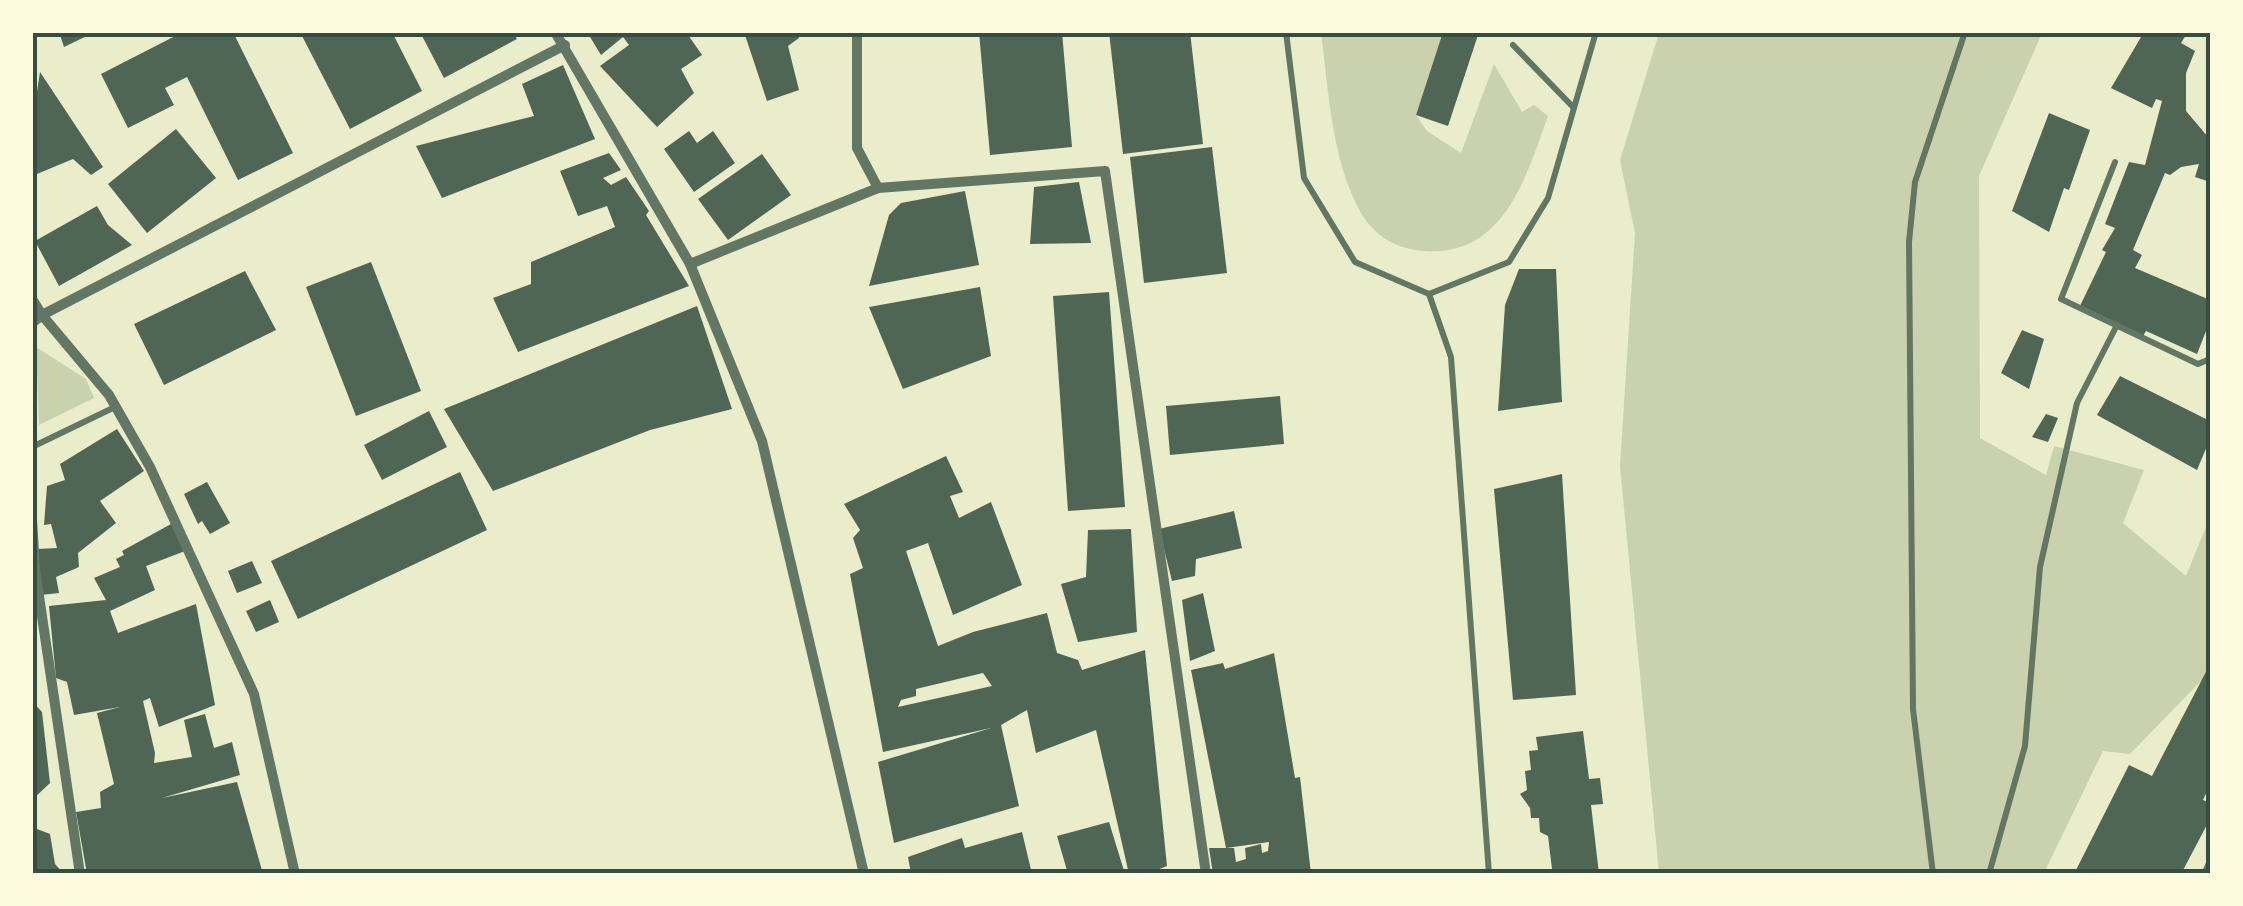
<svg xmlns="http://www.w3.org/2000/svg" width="2243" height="906" font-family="Manrope,sans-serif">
<rect width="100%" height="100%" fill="#e9edc9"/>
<g fill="#cad2ad">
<path d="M1321 33H1443L1416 115 1427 131 1461 153 1494 64 1522 112 1534 105 1548 116C1526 177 1504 257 1424 251 1397 249 1375 237 1361 213 1331 159 1329 92 1321 33Z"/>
<polygon points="1659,33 2042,33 1979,176 1980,438 2046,475 2054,446 2144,470 2123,523 2186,576 2210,517 2210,664 2203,679 2130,754 2103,751 2044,873 1659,873 1620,466 1635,233 1620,160"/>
<polygon points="36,347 86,379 94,398 39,425"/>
</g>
<g fill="#4f6655" fill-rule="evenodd">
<polygon points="59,32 95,32 64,47"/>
<polygon points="183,32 233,32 293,153 238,180 187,77 165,88 174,105 128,128 101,74"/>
<polygon points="300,32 392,32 422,91 350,129"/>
<polygon points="420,32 513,32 517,39 444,78"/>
<polygon points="587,32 686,32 702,55 681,69 694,93 657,127 600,66 629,45 623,37 601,55"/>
<polygon points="744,32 797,32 799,38 788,46 799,90 767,101"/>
<polygon points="979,32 1062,32 1072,147 990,155"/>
<polygon points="1109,32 1190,32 1203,144 1123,154"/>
<polygon points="1443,32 1479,32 1448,126 1416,115"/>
<polygon points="2144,32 2186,35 2181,43 2195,51 2186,73 2186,111 2208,137 2210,132 2210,182 2195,177 2199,164 2181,167 2170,175 2165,173 2133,250 2142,255 2135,268 2210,300 2210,321 2197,354 2146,331 2143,336 2080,306 2106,252 2102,250 2115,228 2105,224 2129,162 2145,165 2162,101 2156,99 2152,108 2111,88"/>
<polygon points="563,65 595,139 442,198 416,146 534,116 522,84"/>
<polygon points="40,72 103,167 91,175 73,159 37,174 32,161 32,124"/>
<polygon points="2049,113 2090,130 2069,190 2064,188 2049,232 2012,211"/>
<polygon points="176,129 216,178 147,233 108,184"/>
<polygon points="689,131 697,143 713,131 735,163 694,192 664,149"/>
<polygon points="1212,147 1227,273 1144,283 1130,157"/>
<polygon points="609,153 621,170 603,178 611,185 626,177 649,211 646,215 689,286 518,352 493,298 531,284 531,262 615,227 607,206 578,216 560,171"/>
<polygon points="762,154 791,195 728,240 698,199"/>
<polygon points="1079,182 1091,243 1030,244 1034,187"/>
<polygon points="965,191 979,265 869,286 889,215 901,203"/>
<polygon points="97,206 108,225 132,245 59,286 35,241"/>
<polygon points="371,262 421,391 356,416 306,287"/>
<polygon points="1519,269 1556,269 1562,402 1498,411 1505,305"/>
<polygon points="245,271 276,330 164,385 134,324"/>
<polygon points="980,287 991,356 903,389 869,307"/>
<polygon points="1109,292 1125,507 1068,511 1053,296"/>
<polygon points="697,306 732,409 650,430 493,491 444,409"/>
<polygon points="2022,330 2044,339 2029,389 2001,373"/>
<polygon points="2120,376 2210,421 2210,439 2197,470 2097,415"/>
<polygon points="1280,396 1284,444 1170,455 1166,406"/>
<polygon points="429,411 447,447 382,480 364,445"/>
<polygon points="2046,414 2058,418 2048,442 2032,437"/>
<polygon points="117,429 144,471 100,501 116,523 78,553 79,567 56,577 59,593 41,595 38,549 57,548 51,524 44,525 47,486 65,480 60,464"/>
<path d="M946 456 963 492 950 496 959 518 991 502 1022 585 953 615 928 543 906 551 938 646 973 632 1047 613 1057 653 1078 660 1082 670 1145 650 1167 866 1147 874H1129L1096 730 1036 753 1027 710 1001 725 1019 806 894 843 878 762 991 728 883 752 850 574 863 568 853 538 860 530 844 504ZM983 673 992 686 898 707 901 700 916 696V689Z"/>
<polygon points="460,472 487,530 298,619 271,561"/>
<polygon points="1562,474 1576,695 1513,700 1494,489"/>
<polygon points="207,482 230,523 210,534 202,521 198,524 184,494"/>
<polygon points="1234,511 1242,548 1196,559 1195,576 1172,581 1159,529"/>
<polygon points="171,524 185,551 146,566 155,590 110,611 118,633 196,604 215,705 159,727 150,698 143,701 155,753 154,763 192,757 184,720 205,714 214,748 232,742 240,775 162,798 237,782 263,874 87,874 76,812 101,808 100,792 114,784 97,713 120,707 74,715 67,682 56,678 49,606 106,600 94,578 120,567 116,559 124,555 122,551"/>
<polygon points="1131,529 1137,632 1078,642 1061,584 1086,577 1088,530"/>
<polygon points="252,561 262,583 237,593 228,571"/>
<polygon points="1203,593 1215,651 1190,661 1182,600"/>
<polygon points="270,600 279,622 256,632 246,611"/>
<polygon points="1274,653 1295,778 1300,777 1311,874 1213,874 1209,848 1234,848 1236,862 1246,859 1245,848 1261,844 1262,853 1268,851 1269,842 1226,848 1191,670 1223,663 1225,669"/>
<polygon points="2210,664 2210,785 2203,800 2210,803 2210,819 2181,874 2074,874 2129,765 2152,776"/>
<polygon points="32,701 42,712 50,783 32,800"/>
<polygon points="1583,731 1589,779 1600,778 1603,804 1591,805 1599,874 1542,874 1552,869 1548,836 1540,832 1539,818 1531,818 1530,808 1520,794 1527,790 1525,771 1531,770 1529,751 1538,750 1536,737"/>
<polygon points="1109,822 1125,874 1068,874 1057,836"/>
<polygon points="37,829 50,834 55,864 64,874 32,874 32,833"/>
<polygon points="1022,832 1032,874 911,874 908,857 962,838 965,848"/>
</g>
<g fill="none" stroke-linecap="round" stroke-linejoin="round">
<g stroke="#617663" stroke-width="6">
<polyline points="1286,32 1304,178 1355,262 1429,294 1509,262 1548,198 1596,32"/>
<polyline points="1513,45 1573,107"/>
<polyline points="2115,162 2061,299 2198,364 2210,359"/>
<polyline points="1429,294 1451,357 1489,874"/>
<polyline points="32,447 115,407"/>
<polyline points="1933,874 1913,709 1909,242 1915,182 1965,32"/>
<polyline points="1989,874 2025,746 2040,567 2077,403 2117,325"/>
<polyline points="2204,874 2210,861"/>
</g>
<g stroke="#617663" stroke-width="10">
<polyline points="555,32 690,264 762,441 864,874"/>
<polyline points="857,32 857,148 878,188 1105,171 1206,874"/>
<polyline points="690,264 878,188"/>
<polyline points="32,299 42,315 565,45"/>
<polyline points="32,323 42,315 109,395 150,467 254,694 295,874"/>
<polyline points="32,519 35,569 80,874"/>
</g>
</g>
<rect width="2243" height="906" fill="none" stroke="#fefae0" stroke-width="70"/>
<rect x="35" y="35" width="2173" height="836" fill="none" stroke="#344e41" stroke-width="4"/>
</svg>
